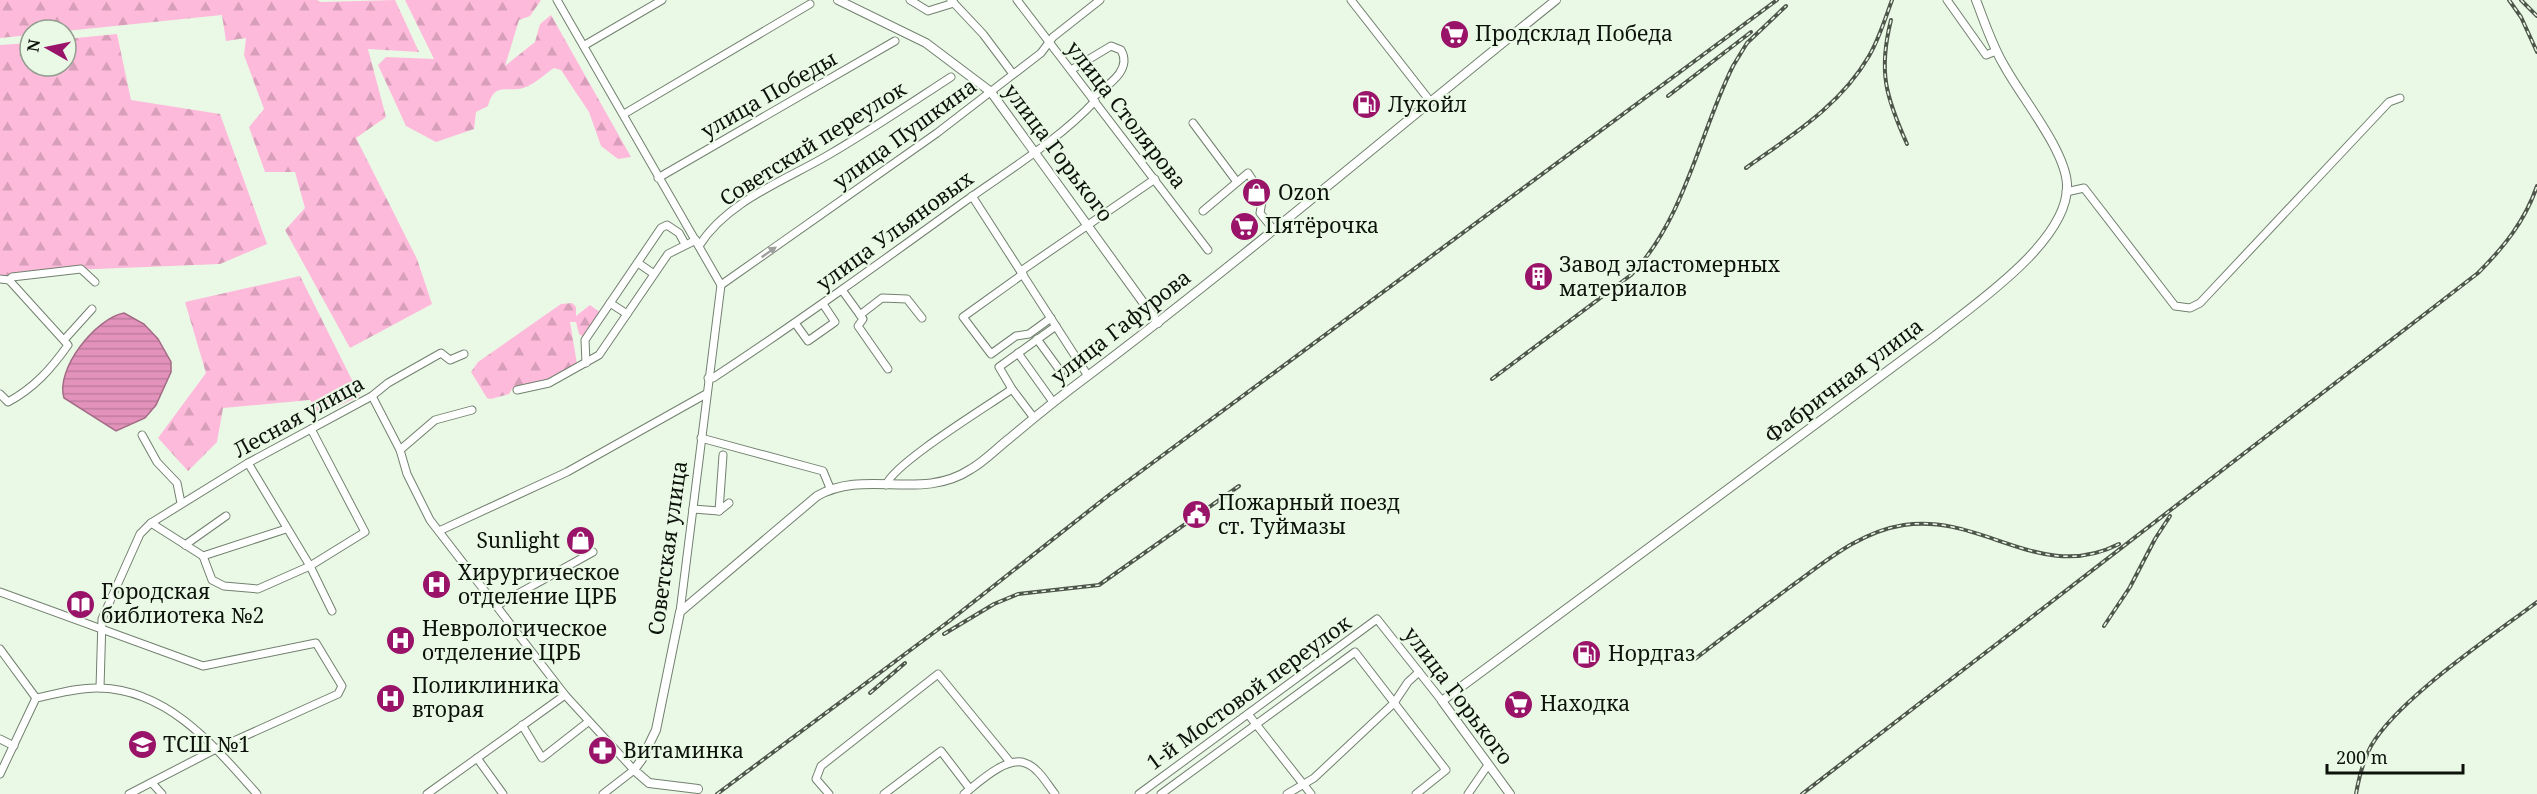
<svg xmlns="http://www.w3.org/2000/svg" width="2537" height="794" font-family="'Noto Serif',serif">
<defs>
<pattern id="forest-firs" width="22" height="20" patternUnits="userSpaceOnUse" patternTransform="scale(1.5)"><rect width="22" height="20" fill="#febadb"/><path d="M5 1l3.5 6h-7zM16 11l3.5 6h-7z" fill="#d89fbb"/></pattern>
<pattern id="water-rules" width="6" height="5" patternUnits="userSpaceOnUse" patternTransform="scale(1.5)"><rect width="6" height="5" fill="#e392bb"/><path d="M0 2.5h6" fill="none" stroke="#c27d9f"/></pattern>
</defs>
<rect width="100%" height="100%" fill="#eaf9e6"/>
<g fill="url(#forest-firs)">
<polygon points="0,0 317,0 321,2 395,0 419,52 368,49 386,117 356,138 417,259 432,304 350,348 285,230 305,208 295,172 265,172 249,127 264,109 244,55 246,38 226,41 222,15 66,31 30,30 30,35 0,38"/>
<path d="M405 0H541L530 16 519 20 505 66 535 42 540 24 551 15 631 157 618 159 601 146 589 112 561 70 554 68C546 73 536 83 526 87 508 94 495 80 488 106L476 112 474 129 436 142 406 126 378 65 386 57 434 59Z"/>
<polygon points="117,34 131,100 220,114 267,244 220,264 72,270 0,278 0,45 30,43 30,66 66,66 66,39"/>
<polygon points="300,276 360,396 319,415 310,400 223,408 217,442 188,471 158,438 206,373 185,302"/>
<polygon points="572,303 576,307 576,316 590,305 601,313 584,337 579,334 576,322 570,322 577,364 550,379 512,389 509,394 491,399 487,398 471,372 478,362 561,304"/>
</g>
<path fill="url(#water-rules)" stroke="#a36c86" stroke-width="1.5" d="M124 313 144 324 158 339 171 362V372L156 405 145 418 116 431 64 398C55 369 96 318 124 313Z"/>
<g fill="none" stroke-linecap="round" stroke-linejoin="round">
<defs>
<g id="minor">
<polyline points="557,0 721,285"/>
<polyline points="910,0 928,11 954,3"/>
<polyline points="951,0 983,34 1013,74"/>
<polyline points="1017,0 1208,250"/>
<polyline points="1351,0 1430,101"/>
<polyline points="1947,0 1986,55 1996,51"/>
<polyline points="585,45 662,0"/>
<path d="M1071 70 1111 46 1121 50C1133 71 1106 86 1092 98"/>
<polyline points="624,114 810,4"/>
<polyline points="1193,123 1237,182"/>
<polyline points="658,178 895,41"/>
<polyline points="2066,192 2084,188 2175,306 2190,308 2200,303 2389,102 2400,98"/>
<polyline points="972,196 1088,376"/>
<polyline points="1203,211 1248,173 1263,196 1260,213 1273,229"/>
<path d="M699 246C727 201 786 180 830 154 871 130 911 103 951 77"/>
<polyline points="638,263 654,274"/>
<polyline points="1021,271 1155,179"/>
<polyline points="1023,274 963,317 991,354 1016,336 1029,334 1051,318"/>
<path d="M0 279 9 280 68 345C51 369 34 388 8 402L0 394"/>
<polyline points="9,280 12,277 81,269 95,282"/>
<polyline points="721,285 937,133 1041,53 1053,37 1100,0"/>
<polyline points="842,290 863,319 858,326 888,369"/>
<polyline points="610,303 627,314"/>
<polyline points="860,315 882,298 907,299 922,318"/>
<polyline points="795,323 808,341 835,322 823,304"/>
<polyline points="1037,339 1061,372"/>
<polyline points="64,340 92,309"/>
<polyline points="1018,353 1053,402"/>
<polyline points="586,363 585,340 661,228 667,225 679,233 685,244"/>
<path d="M708 378H713C798 322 881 262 964 202 1006 172 1060 139 1095 101"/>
<polyline points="1012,389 999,367 1056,326"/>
<polyline points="517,390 549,383 599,355 668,254 696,240"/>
<polyline points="372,396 400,450 407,474 430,520 565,695 634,770 603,794"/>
<polyline points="142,435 157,462 177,483 181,503"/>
<polyline points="701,438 823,471 830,488"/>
<polyline points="400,450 435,420 472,410"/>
<polyline points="248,463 310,566 332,611"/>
<path d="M886 485C894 463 988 406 1012 389L1034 418"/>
<polyline points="693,509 719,511 723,455"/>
<polyline points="719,511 729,503"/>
<polyline points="151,523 203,556 212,580 224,586 258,589 310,566 365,532 311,429"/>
<polyline points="439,531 567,472 706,394"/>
<polyline points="185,545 226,516"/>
<polyline points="203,556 286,529"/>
<polyline points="0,592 203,666 316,643 342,686 338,694 216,749 129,794"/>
<polyline points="496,606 593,552"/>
<polyline points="680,612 721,285"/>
<polyline points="0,649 36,698"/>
<polyline points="100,688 102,619 140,534 151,523 248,463 372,396 388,383 441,353 450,360 464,354"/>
<polyline points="1248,714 1311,794"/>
<polyline points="522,725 542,758 588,722"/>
<polyline points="0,739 14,746"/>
<polyline points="477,758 503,794"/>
<path d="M0 774 36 698C56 694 79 687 100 688 169 690 215 747 257 794"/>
<polyline points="152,783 162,794"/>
<polyline points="427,794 565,695"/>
<polyline points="829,794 816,779 821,766 938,674 1010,762"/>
<polyline points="884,794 941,751 970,789"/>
<path d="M964 794C978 783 1006 756 1025 763 1038 767 1047 784 1055 794"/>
<polyline points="1139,794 1377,619 1442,701"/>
<polyline points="1161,794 1355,652 1446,770 1416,794"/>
<polyline points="1287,794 1314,778 1394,703 1408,682 1419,672"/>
<polyline points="1468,794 1488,765"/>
</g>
<g id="major">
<polyline points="838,0 926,43 991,92 1158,323"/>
<path d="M698 789 649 783 634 770 642 759 656 730 680 612 817 496C866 468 921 502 971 469 985 461 997 448 1010 438 1036 416 1062 395 1089 375 1248 255 1400 125 1556 0"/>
<path d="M1510 794 1442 701 1936 335C1976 303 2070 240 2067 184 2065 150 2022 98 2005 67 1992 46 1985 23 1976 0"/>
</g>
</defs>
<use href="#minor" stroke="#72806f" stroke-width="9"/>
<use href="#major" stroke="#72806f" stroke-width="10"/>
<use href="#minor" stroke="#fff" stroke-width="7"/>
<use href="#major" stroke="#fff" stroke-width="8"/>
<defs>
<g id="rail">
<polyline points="2509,0 2521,17 2537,52"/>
<polyline points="2521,0 2537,16"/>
<path d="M1891 20C1878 72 1886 97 1907 144"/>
<polyline points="1668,96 1751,32"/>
<path d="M1746 168C1792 135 1840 106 1869 56 1879 39 1885 19 1892 0"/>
<path d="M1492 379 1631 275C1685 219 1699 134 1733 66L1747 43 1786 6"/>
<polyline points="2104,626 2130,587 2155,539 2170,516"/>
<polyline points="944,634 994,604 1018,594 1099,585 1239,486"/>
<path d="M1695 659C1726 635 1758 611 1790 587 1825 562 1859 532 1904 525 1982 513 2041 584 2119 544"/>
<polyline points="870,693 905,663"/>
<polyline points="717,794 948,622 1109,495 1777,0"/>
<path d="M1802 794 2478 273C2504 247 2525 221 2537 186"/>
<path d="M2356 794C2359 777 2363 761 2371 746 2398 699 2492 636 2537 602"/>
</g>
</defs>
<use href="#rail" stroke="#4e554b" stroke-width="4"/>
<use href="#rail" stroke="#eaf9e6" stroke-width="1.5" stroke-dasharray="4.5" stroke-linecap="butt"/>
</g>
<defs><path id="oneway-solid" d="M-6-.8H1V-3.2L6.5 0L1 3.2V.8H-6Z" transform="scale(1.5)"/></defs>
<use fill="#9ea09d" href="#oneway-solid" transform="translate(769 252) rotate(-35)"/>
<defs>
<symbol id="supermarket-disc" viewBox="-11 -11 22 22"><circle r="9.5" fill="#991469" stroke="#eaf9e6"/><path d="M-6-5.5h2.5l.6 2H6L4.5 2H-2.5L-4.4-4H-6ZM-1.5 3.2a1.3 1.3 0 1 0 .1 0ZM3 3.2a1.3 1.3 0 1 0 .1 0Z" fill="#fff"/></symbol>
<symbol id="fuel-disc" viewBox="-11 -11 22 22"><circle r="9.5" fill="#991469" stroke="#eaf9e6"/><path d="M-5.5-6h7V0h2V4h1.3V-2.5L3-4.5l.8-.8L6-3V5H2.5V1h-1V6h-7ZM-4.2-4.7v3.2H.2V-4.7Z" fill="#fff"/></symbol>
<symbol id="shop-disc" viewBox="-11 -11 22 22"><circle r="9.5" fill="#991469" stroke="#eaf9e6"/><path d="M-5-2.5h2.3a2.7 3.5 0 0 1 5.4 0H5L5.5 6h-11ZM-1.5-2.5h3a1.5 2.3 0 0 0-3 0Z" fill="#fff"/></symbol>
<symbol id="building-disc" viewBox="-11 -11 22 22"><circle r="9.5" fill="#991469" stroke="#eaf9e6"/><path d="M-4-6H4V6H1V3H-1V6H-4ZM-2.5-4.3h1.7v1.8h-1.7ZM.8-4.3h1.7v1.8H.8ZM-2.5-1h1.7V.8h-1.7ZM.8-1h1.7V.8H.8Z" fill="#fff"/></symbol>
<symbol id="civic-disc" viewBox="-11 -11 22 22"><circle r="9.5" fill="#991469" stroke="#eaf9e6"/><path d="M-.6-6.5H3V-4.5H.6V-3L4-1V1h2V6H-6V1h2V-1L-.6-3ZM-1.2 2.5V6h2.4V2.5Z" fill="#fff"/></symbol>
<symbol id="hospital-disc" viewBox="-11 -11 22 22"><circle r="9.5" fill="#991469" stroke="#eaf9e6"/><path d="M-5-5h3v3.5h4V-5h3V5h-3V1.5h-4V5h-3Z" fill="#fff"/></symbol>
<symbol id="library-disc" viewBox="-11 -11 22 22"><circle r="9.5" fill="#991469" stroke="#eaf9e6"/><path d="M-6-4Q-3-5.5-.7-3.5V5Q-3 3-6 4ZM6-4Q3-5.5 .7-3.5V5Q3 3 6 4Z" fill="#fff"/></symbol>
<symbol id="school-disc" viewBox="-11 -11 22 22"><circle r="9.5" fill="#991469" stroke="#eaf9e6"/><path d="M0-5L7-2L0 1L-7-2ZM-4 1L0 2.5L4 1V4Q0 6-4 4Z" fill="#fff"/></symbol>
<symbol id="pharmacy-disc" viewBox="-11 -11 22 22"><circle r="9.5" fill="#991469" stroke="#eaf9e6"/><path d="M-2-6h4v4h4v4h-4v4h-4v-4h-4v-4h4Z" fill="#fff"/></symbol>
</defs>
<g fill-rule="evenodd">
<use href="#supermarket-disc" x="1438" y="18" width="33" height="33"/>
<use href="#fuel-disc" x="1350" y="88" width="33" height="33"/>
<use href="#shop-disc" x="1240" y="176" width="33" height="33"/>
<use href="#supermarket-disc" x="1228" y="210" width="33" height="33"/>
<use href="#building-disc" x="1522" y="260" width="33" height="33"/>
<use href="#civic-disc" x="1180" y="498" width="33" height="33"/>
<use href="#shop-disc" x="564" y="524" width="33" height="33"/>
<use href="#hospital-disc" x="420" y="568" width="33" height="33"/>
<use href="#library-disc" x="64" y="588" width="33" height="33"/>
<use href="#hospital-disc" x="384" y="624" width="33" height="33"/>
<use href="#fuel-disc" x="1570" y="638" width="33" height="33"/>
<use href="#hospital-disc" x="374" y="682" width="33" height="33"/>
<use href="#supermarket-disc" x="1502" y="688" width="33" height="33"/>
<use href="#school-disc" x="126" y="728" width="33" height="33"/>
<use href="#pharmacy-disc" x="586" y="734" width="33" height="33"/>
</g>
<g text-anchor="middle" stroke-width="4.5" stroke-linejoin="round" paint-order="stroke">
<g font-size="21" fill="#0d120b" stroke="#eaf9e6" text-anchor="start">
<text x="1475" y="41">Продсклад Победа</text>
<text x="1388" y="112">Лукойл</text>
<text x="1278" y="200">Ozon</text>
<text x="1265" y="233">Пятёрочка</text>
<text x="1559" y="272">Завод эластомерных<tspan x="1559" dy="24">материалов</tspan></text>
<text x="1218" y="510">Пожарный поезд<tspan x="1218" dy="24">ст. Туймазы</tspan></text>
<text x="560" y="548" text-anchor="end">Sunlight</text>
<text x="458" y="580">Хирургическое<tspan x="458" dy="24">отделение ЦРБ</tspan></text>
<text x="101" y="599">Городская<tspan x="101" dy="24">библиотека №2</tspan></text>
<text x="422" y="636">Неврологическое<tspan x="422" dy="24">отделение ЦРБ</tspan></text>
<text x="1608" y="661">Нордгаз</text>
<text x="412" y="693">Поликлиника<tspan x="412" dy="24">вторая</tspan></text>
<text x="1540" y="711">Находка</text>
<text x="163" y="752">ТСШ №1</text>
<text x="623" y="758">Витаминка</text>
</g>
<g font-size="21" fill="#0d120b" stroke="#eaf9e6">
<text transform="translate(769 95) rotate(-30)" y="7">улица Победы</text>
<text transform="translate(1126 115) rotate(52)" y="7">улица Столярова</text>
<text transform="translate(905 134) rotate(-36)" y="7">улица Пушкина</text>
<text transform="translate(813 144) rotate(-32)" y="7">Советский переулок</text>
<text transform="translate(1058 153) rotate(53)" y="7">улица Горького</text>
<text transform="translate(895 231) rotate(-36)" y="7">улица Ульяновых</text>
<text transform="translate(1121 327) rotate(-38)" y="7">улица Гафурова</text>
<text transform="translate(1844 381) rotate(-37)" y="7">Фабричная улица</text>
<text transform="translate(299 417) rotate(-29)" y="7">Лесная улица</text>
<text transform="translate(668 548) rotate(-82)" y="7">Советская улица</text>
<text transform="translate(1249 693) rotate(-36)" y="7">1-й Мостовой переулок</text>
<text transform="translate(1458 696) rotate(53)" y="7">улица Горького</text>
</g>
</g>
<g transform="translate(48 48) rotate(279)"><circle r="28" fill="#eaf9e6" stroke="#929d8e" stroke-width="1.5"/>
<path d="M0-4.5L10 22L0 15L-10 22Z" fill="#991469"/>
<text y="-9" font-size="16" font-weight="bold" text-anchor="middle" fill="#0d120b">N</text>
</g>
<path d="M2327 764v9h136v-9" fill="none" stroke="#0d120b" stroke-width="3"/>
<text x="2336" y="764" font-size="18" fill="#0d120b" stroke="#eaf9e6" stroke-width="4.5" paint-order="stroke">200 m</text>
</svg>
